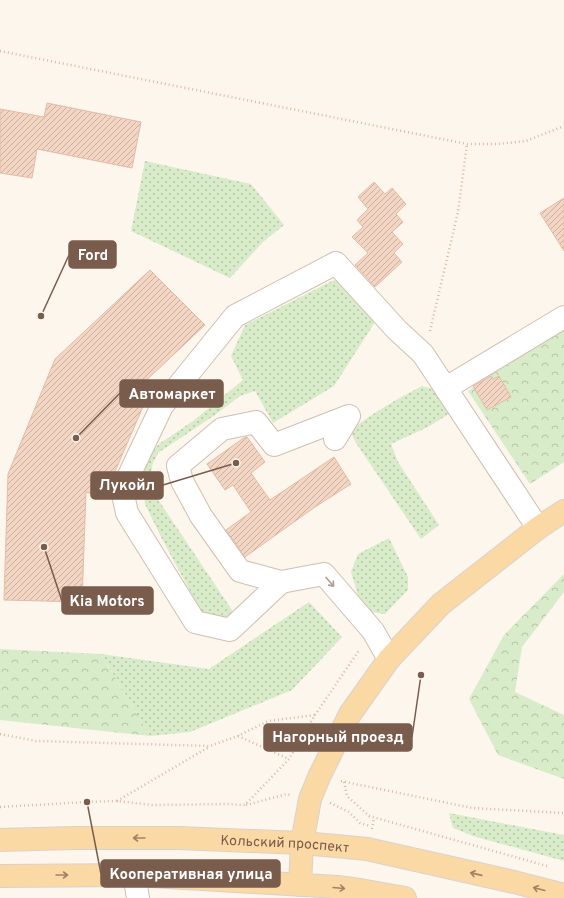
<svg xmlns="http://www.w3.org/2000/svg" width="564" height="898" font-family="Overpass,sans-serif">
<defs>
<pattern id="grass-dots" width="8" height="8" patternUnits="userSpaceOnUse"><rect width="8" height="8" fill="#d8ecc9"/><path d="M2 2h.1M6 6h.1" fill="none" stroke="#b4c2a5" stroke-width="1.8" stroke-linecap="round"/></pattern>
<pattern id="forest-crowns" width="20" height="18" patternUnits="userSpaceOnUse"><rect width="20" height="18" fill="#d8ecc9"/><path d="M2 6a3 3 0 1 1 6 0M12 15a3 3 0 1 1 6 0" fill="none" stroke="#b4c2a5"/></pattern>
<pattern id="building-hatch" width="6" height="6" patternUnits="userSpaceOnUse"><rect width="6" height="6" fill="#f3d5c3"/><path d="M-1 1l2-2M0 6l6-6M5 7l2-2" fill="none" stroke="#cab0a1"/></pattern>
</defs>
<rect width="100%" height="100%" fill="#fdf6ec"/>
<g fill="url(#grass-dots)">
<polygon points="145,161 251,184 284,225 263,242 230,278 131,231"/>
<polygon points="338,278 377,319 334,386 273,423 255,391 240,396 215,415 158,453 153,463 150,478 155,495 236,616 218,620 203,615 162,539 145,504 140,466 159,444 193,421 243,380 231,356 245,325"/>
<path d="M422 386 434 389 452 412 428 427 391 444 398 462 439 525 421 539 356 443 350 431C372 413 397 399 422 386Z"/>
<polygon points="389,538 408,577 408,590 385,614 370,612 358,596 351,572 358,554"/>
<polygon points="309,602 342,637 292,690 190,732 150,736 101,654 209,669"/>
<polygon points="449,813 564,835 564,861 473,836 453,828"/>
</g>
<g fill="url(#forest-crowns)">
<polygon points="564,321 564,462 530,484 468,391"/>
<polygon points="564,574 564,592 522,647 515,692 564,715 564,779 498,755 469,699 504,635"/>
<polygon points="0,649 101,654 150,736 0,720"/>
</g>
<g fill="url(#building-hatch)" stroke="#e6bba3">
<polygon points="47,103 141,122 132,168 37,149 32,178 0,173 0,109 44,117"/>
<polygon points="374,182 385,194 392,188 406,204 396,214 403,222 392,232 403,244 394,253 402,262 375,287 355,265 368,253 352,237 363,227 357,220 368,209 358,197"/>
<polygon points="564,198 564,251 540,213"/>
<polygon points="150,270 205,325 135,391 145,402 104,497 86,492 82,602 4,600 8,474 55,359"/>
<polygon points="491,376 493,379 499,376 511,397 487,410 473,386"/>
<polygon points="245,437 247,437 265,462 251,473 270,500 334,457 351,484 315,507 245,557 226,530 251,512 233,485 225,490 207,464"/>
</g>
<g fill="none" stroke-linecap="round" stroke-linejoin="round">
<defs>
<g id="minor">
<polyline points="446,388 564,317"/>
<polyline points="335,439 349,416 274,445 256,422 222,429 178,466 182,481 201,516 240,571 281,582 324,574 373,631 389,659"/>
<polyline points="281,582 230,630 195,622 127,513 122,490 162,406 235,316 336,263 397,330 423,354 538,528"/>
<polyline points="134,875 138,898"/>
</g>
<g id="major">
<path id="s1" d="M0 840 74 838H178L302 843 336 846 367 849 514 882 564 895"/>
<polyline points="0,876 134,875 337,887 360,890 405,898"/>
<polyline points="300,885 302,843 310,799 319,777 350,714 389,659 441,604 538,528 564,511"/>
</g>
</defs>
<use href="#minor" stroke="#d1beb0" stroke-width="24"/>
<use href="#major" stroke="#dad1cd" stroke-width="24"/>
<g stroke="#d9b8a5" stroke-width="2.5" stroke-dasharray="1 3" stroke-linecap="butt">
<polyline points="0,51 467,144 498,144 526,141 564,126"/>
<polyline points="430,331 458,212 467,144"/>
<polyline points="145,493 155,495 163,491"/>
<polyline points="0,734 36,741 210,746 238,736 268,721 315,715"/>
<polyline points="238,736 289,759"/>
<polyline points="341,781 472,808 564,813"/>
<polyline points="344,782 347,796 369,816 547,866"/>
<polyline points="117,801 209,747"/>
<polyline points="330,803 349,812 360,823 370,826"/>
<polyline points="246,805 287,794 290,795"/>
<polyline points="0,807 87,802 117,801 152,805 227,804 245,805 289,759 315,715 360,649"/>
<polyline points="372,829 374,818"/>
</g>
<use href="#minor" stroke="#fff" stroke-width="22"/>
<use href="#major" stroke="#fbd9a5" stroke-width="22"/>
</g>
<defs><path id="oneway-shaft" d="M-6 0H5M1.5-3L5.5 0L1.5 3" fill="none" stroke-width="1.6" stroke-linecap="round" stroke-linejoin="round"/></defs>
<use stroke="#af9d94" href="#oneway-shaft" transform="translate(330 582) rotate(49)"/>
<g stroke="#a18267">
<use href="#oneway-shaft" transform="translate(139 838) rotate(-180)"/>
<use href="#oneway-shaft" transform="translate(476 874) rotate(-167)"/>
<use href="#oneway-shaft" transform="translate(62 875)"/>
<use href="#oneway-shaft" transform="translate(339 888) rotate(5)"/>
<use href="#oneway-shaft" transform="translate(539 889) rotate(-165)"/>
</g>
<g text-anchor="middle" stroke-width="4" stroke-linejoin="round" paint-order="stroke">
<g font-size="14" fill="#7a5c4d" stroke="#fffaf3">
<text dy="5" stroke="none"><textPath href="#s1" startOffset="285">Кольский проспект</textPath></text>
</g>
</g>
<path fill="none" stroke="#7a5c4d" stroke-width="1.5" d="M41 316L69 255M76 438L120 393M236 463L163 485M44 547L62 601M421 675L412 737M87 802L101 874"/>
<g fill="#7a5c4d" stroke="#fffaf3" stroke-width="1.5">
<circle cx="41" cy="316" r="4"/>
<circle cx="76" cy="438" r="4"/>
<circle cx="236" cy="463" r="4"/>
<circle cx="44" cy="547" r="4"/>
<circle cx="421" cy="675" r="4"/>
<circle cx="87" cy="802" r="4"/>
</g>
<g fill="#7a5c4d" stroke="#7a5c4d" stroke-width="1.5">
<rect x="69" y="241" width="47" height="27" rx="4"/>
<rect x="120" y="380" width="103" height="27" rx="4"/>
<rect x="91" y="472" width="72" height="27" rx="4"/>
<rect x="62" y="587" width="91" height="27" rx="4"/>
<rect x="264" y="724" width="148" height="27" rx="4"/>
<rect x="101" y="860" width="179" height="27" rx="4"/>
</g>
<g font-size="15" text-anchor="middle" font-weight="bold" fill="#fff">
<text x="93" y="260">Ford</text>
<text x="172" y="399">Автомаркет</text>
<text x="127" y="490">Лукойл</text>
<text x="107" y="606">Kia Motors</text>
<text x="338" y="742">Нагорный проезд</text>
<text x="191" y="879">Кооперативная улица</text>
</g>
</svg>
